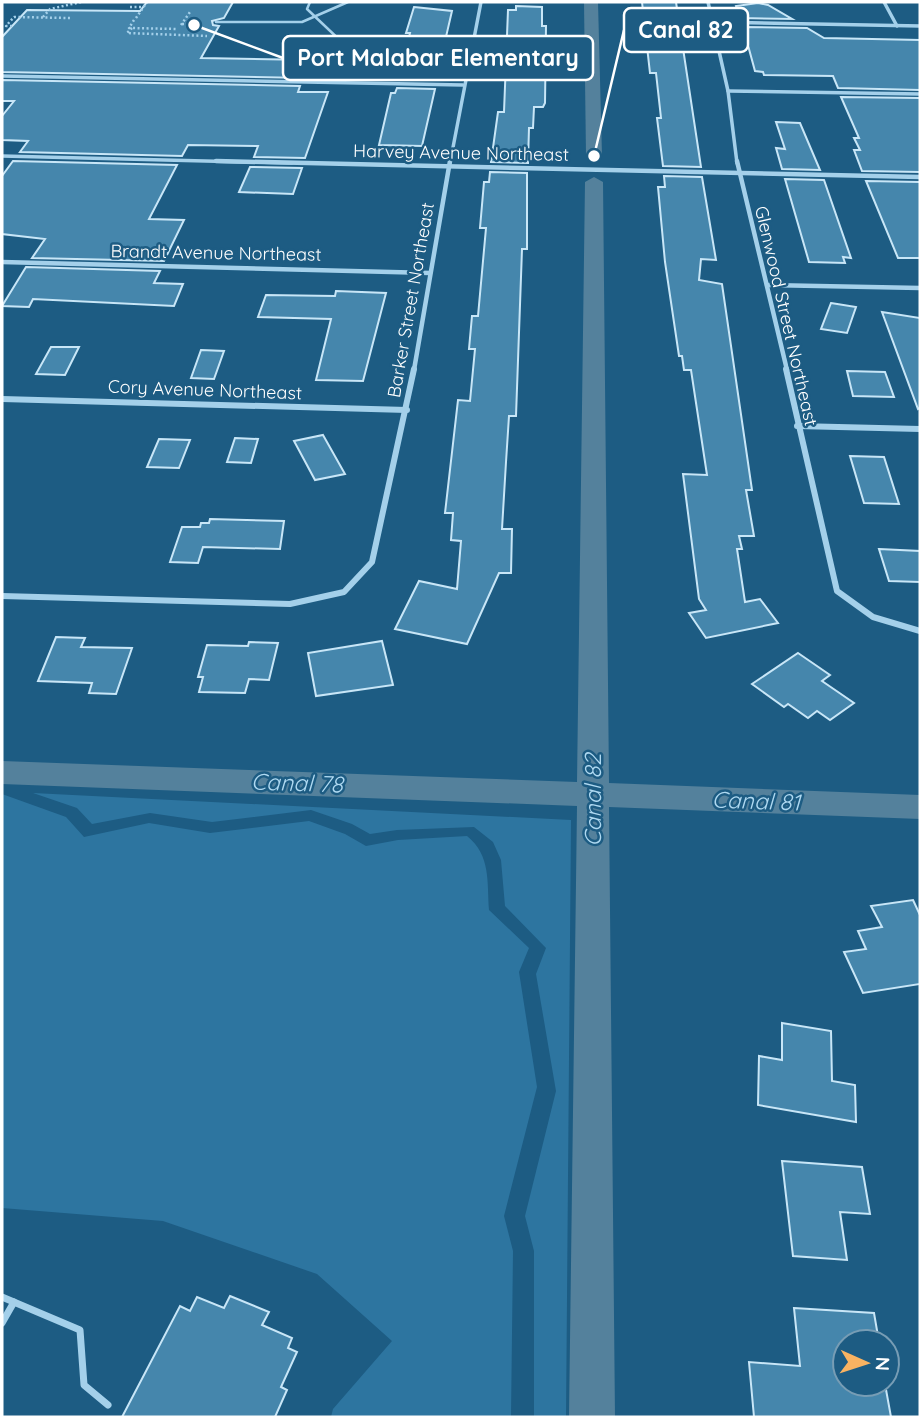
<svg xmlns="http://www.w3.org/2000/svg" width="922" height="1419" font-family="Quicksand,sans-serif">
<rect width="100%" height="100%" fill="#1d5c83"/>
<g fill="#2d75a0">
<polygon points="33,793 571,820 566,1417 534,1417 534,1251 525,1216 556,1091 536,974 546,948 505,906 501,860 493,842 474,827 397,830 370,834 352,824 311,810 212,822 150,813 92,824 77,808"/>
<path d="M2 794 66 817 84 837 149 823 210 833 309 821 345 834 366 846 398 840 467 836C491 855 487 882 489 910L529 948 519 972 537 1087 504 1216 513 1251 511 1417H331L333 1409 392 1341 317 1274 163 1221 2 1208Z"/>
</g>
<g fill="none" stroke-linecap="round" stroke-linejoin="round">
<g fill="#54819c" fill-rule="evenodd">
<polygon points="584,2 598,2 602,156 594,161 586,156"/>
<polygon points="594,177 603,182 609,783 920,795 920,819 609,807 615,1417 569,1417 577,806 2,784 2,761 577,782 585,182"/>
</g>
</g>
<g fill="#4586ac" stroke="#c8e6f7" stroke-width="2">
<polygon points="147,2 233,2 224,18 212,21 213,25 219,26 201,58 311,60 304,78 2,72 2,37 27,10 140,11"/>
<polygon points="642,2 676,2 701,167 663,166 657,118 661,118 656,73 650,73"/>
<polygon points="758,3 768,5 792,19 740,18 736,6"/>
<polygon points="516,6 542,7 542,26 546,26 545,103 543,107 534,107 533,128 529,128 528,163 491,162 498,112 504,112 508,10 516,10"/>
<polygon points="414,7 452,11 436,80 399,79 410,33 406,33"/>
<polygon points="743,27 807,28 824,38 920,40 920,90 838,88 833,76 764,75 763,72 755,71"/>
<polygon points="2,80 300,86 298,92 328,92 305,158 254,157 258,146 188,145 182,156 20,152 28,141 2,140 2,116 14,101 2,101"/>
<polygon points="397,88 435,89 422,146 379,145 391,93 395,93"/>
<polygon points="841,97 920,98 920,172 862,171 854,150 860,150 854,138 859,138"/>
<polygon points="776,122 800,123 820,170 782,169 776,148 785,149"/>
<polygon points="13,161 177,165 149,219 184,220 164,261 32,258 45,239 2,234 2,176"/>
<polygon points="250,167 302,168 293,194 239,192"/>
<polygon points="490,172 527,173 527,249 522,249 516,416 509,416 506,462 502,529 512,529 511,573 499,573 467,644 395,629 419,581 457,589 461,541 451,540 453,513 445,513 458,400 470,401 475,349 469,349 472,316 478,316 486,228 480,228 484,182 489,182"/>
<polygon points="664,176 702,177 716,260 701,259 699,280 722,284 752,490 746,490 754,536 739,536 742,549 737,549 745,602 760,599 778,623 706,638 689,613 706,610 699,599 683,474 707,475 691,370 684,370 682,356 679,356 665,262 658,187 665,187"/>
<polygon points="785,179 824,180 851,258 843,257 845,263 809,262"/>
<polygon points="866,181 920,182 920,258 898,258"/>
<polygon points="26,267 160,271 154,283 183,284 174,306 33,299 29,307 2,306"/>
<polygon points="336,291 386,293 363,381 316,380 331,319 258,317 266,295 335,296"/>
<polygon points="831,303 856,307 847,333 821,329"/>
<polygon points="882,312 920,318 920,408 918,409"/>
<polygon points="51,347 79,347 65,375 36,374"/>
<polygon points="201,350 224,351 214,379 191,378"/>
<polygon points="847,371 885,372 894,397 853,396"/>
<polygon points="323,435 345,474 315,480 294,441"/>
<polygon points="235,438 258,439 251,463 227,462"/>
<polygon points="159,439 190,440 179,468 147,467"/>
<polygon points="850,456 884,457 899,504 864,503"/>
<polygon points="210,519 284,521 280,549 203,547 198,563 170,562 182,527 200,527 201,523 209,523"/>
<polygon points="879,549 920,551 920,582 889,581"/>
<polygon points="56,637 85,638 81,647 132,648 116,694 89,693 92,683 38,681"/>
<polygon points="382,641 393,685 316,696 308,653"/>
<polygon points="249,642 278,643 269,680 249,679 245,693 199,692 203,677 198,677 207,645 248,646"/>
<polygon points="798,653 830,675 822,681 854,703 830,720 817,711 808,718 788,704 784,707 752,684"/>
<polygon points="913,900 920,915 920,984 863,993 844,952 866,949 858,931 882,927 871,906"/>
<polygon points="782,1023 831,1031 832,1081 855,1085 856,1122 758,1105 759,1056 782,1060"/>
<polygon points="782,1161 862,1167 870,1214 840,1212 847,1260 793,1256"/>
<polygon points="230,1296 269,1312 262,1325 292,1338 288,1348 297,1352 281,1387 287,1390 275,1417 122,1417 180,1306 190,1311 197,1297 224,1308"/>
<polygon points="794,1308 874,1313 879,1342 845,1342 845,1384 885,1384 891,1417 754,1417 749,1362 800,1366"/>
</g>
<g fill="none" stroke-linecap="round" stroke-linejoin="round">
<g stroke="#a4d0ea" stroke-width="2.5" stroke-dasharray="2 2.5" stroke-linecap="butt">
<polyline points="130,7 142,7"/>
<polyline points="43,17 50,9 81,2"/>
<polyline points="136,18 147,2"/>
<polyline points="134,20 129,28 178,29"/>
<polyline points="182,24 201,24"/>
<polyline points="181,25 190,12"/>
<polyline points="12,26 6,26 14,17 70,18"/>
<polyline points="132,28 127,33 207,36"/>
</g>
<g stroke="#a4d0ea" stroke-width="2.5">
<polyline points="310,2 307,9 346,46 337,82"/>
<polyline points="216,22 302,22 348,2"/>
</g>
<g stroke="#a4d0ea" stroke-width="7">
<polyline points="2,1297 80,1330 84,1385 108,1405"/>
<polyline points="2,1323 14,1302"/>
</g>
<g stroke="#a4d0ea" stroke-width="3.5">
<polyline points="708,2 728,91 737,163"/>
<polyline points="884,2 897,26"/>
<polyline points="713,22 920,26"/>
<polyline points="2,76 463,85"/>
<polyline points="728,91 920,94"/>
<polyline points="2,156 292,163"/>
<polyline points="450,163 481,2"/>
</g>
<g stroke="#a4d0ea" stroke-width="4.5">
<polyline points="216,161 920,177"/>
<polyline points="737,161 787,370"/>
<polyline points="2,262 430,273"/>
<polyline points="767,285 920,288"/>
<polyline points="414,370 450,161"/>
</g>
<g stroke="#a4d0ea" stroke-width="6">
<polyline points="786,369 837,591 873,617 920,631"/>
<polyline points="2,399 407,410"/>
<polyline points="797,426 920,429"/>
<polyline points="2,596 290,604 344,592 372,562 414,369"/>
</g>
</g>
<g text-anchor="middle" stroke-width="5" stroke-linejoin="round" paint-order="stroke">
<g font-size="18" fill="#fff" stroke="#1d5c83">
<text transform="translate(461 153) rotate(1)" y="6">Harvey Avenue Northeast</text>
<text transform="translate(216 253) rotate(1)" y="6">Brandt Avenue Northeast</text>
<text transform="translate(411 300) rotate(-80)" y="6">Barker Street Northeast</text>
<text transform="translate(786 316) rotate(77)" y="6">Glenwood Street Northeast</text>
<text transform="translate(205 390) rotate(2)" y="6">Cory Avenue Northeast</text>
</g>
<g font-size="23" font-style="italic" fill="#afd9f1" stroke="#1d5c83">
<text transform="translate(297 783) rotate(2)" y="8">Canal 78</text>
<text transform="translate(593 800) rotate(-90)" y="8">Canal 82</text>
<text transform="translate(756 801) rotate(2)" y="8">Canal 81</text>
</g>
</g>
<path fill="none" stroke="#fff" stroke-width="2.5" d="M594 156L624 30M194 25L283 58"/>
<g fill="#fff" stroke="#1d5c83" stroke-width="2.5">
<circle cx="594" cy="156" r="7"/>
<circle cx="194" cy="25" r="7"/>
</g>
<g fill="#1d5c83" stroke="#fff" stroke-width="2.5">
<rect x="624" y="8" width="124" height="44" rx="7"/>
<rect x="283" y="36" width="310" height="44" rx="7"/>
</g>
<g font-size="23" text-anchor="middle" font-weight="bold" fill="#fff">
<text x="686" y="38">Canal 82</text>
<text x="438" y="66">Port Malabar Elementary</text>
</g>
<rect width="922" height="1419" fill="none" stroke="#ffffff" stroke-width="7"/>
<g transform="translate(866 1363) rotate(93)"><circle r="33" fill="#1d5c83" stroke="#779db5" stroke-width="2"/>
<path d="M0-5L12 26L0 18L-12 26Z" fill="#f9b362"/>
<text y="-10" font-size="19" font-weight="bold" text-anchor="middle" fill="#ffffff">N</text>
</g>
</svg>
